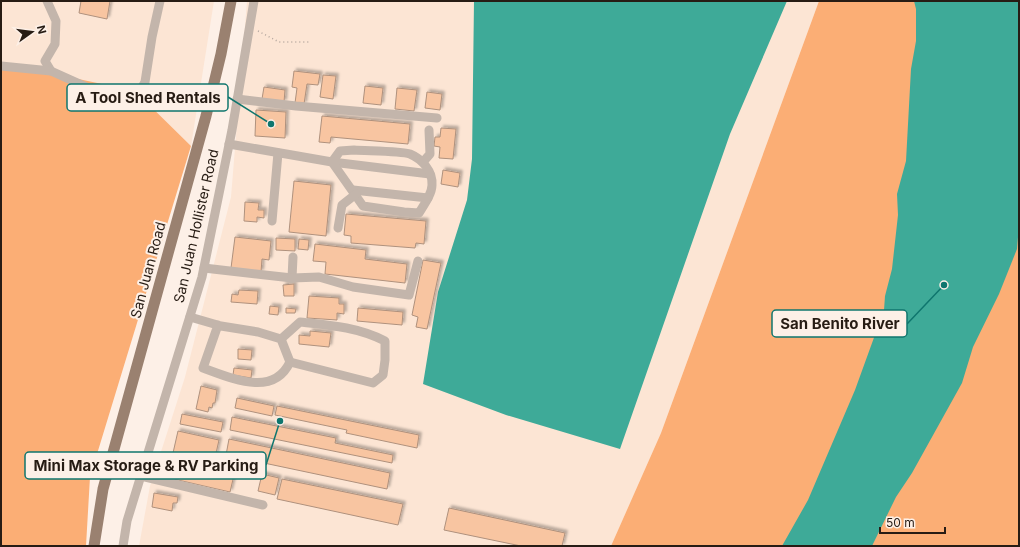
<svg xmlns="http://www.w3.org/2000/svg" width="1020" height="547" font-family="Inter,sans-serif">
<defs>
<filter id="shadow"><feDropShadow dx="2.5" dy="-2.5" stdDeviation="1" flood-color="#0004"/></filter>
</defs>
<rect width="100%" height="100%" fill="#fdf0e7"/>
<g fill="#fce5d4">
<polygon points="1,1 214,1 191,146 135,91 1,70"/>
<polygon points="247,1 819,1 661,433 611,546 139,546 150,486 185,377 231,197"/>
</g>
<g fill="#fbae75">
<polygon points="819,1 1019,1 1019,546 611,546 661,433"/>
<polygon points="17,66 135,91 191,146 90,477 86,546 1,546 1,70"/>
</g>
<g fill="#3eaa98">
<polygon points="474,1 787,1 730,134 620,449 506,415 423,384 438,292 467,200 472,159"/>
<polygon points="914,1 1019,1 1019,225 1017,249 999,294 973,347 962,383 912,473 896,497 872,546 782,546 808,500 855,390 884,310 885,296 892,269 898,215 897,194 906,161 911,69 916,41 916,9"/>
</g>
<g fill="#f8c5a1" stroke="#af917d" filter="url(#shadow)">
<polygon points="81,1 110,1 107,19 79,13"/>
<polygon points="294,71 320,74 318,85 307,84 304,104 295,103 297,88 292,87"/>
<polygon points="323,75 336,76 333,99 320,97"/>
<polygon points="365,86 383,88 381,105 363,103"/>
<polygon points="264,87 285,90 284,102 262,99"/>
<polygon points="397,88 417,90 414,111 395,109"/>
<polygon points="427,92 442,94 440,110 425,108"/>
<polygon points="256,110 286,112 285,138 255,136"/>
<polygon points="322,116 410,124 408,144 331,137 330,143 319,142"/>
<polygon points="441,128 456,129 453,159 439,158 440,147 434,146 435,137 440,137"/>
<polygon points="443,170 460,173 458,187 441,184"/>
<polygon points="294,181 331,185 326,236 289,232"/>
<polygon points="245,202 259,203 258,210 264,210 264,218 257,217 257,222 244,221"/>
<polygon points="346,214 426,221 424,244 416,243 415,248 351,243 351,236 344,235"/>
<polygon points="235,237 271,241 269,260 262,259 261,272 231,268"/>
<polygon points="276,238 295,239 295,251 276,250"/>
<polygon points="299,239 309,240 308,250 298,249"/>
<polygon points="315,244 366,250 365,259 407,264 405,283 325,274 326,262 313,261"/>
<polygon points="423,260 441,263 427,329 416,327 418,317 412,315"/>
<polygon points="294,284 294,296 284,296 283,285"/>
<polygon points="239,290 258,291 257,304 231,302 232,294 238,295"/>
<polygon points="309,296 339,298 339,304 344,304 344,314 337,313 337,320 307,318"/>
<polygon points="270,306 279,307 278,315 269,314"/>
<polygon points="286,308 296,309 295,313 286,313"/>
<polygon points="358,308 403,312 402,325 357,321"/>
<polygon points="310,331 331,333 329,347 299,344 299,335 310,336"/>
<polygon points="238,349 252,350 251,360 238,359"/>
<polygon points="234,368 252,370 251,378 233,375"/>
<polygon points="201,386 217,390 215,403 213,403 212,408 209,407 208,412 196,409"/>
<polygon points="237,398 274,406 272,416 235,408"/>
<polygon points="277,406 419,435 417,448 346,433 347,430 275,415"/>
<polygon points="182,414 223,422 221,432 180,424"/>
<polygon points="232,417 336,438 335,443 393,455 392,463 230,430"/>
<polygon points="178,431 219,440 214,462 173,453"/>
<polygon points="229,439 390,473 387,489 226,455"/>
<polygon points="169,460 234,475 230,492 165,477"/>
<polygon points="262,474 279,478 275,495 258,491"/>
<polygon points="282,479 403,504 398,525 277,499"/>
<polygon points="154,493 178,497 177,503 173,503 172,511 152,507"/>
<polygon points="449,508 565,533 562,546 521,546 444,530"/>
</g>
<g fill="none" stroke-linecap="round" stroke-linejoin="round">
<polyline stroke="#b3a69e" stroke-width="1.5" stroke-dasharray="1 3" stroke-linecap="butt" points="258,31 279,42 309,42"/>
<g stroke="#c3b5ab" stroke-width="9">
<polyline points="47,1 56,21 55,44 45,61 51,71"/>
<polyline points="1,66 51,71 111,98 122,97 133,94 141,89 145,82 152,37 160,1"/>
<polyline points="237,99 296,106 437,118"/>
<polyline points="229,144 332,162 430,174"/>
<path d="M354 150C365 151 401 151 410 154 422 159 433 171 432 185 432 194 424 205 419 213L404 212 363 206 332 162 340 151Z"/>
<polyline points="423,162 430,154 429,130"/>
<polyline points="353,190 428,198"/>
<polyline points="272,221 278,153"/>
<polyline points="338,228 342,205 356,194"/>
<polyline points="204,268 292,278 293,257"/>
<polyline points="292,278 319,277 353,287 409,295 418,261"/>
<path d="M190 317C200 320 211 323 221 326L258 332 281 339 290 362C273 398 231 378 203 368L218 325"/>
<path d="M281 339 300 322C329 325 358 327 385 341V360L383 375 373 383 290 362"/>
<polyline points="141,476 263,505"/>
<polyline points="123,546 127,521 202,277 232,130 254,1"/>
</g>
<polyline stroke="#9a8170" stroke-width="11" points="94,546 103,489 206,116 221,54 231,1"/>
</g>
<g text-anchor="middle" stroke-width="4" stroke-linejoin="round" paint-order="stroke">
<g font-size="14" fill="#271c14" stroke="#fdf0e7">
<text transform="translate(196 226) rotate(-77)" y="5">San Juan Hollister Road</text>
<text transform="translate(148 270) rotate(-75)" y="5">San Juan Road</text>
</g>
</g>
<path fill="none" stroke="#0f766e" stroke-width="1.5" d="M271 124L228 97M944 285L907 324M280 421L266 465"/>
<g fill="#0f766e" stroke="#fdf0e7" stroke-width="1.5">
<circle cx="271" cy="124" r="4"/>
<circle cx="944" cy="285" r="4"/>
<circle cx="280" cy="421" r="4"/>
</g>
<g fill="#fdf0e7" stroke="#0f766e" stroke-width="1.5">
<rect x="67" y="84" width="161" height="27" rx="4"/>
<rect x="772" y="310" width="135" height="27" rx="4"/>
<rect x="25" y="452" width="241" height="27" rx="4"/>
</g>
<g font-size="15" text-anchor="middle" font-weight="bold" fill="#271c14">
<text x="148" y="103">A Tool Shed Rentals</text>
<text x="840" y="329">San Benito River</text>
<text x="146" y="471">Mini Max Storage &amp; RV Parking</text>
</g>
<rect width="1020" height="547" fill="none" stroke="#271c14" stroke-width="4"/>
<g transform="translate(32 32) rotate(76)" stroke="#fdf0e7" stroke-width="3" paint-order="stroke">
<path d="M0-3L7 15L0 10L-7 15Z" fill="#271c14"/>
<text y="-6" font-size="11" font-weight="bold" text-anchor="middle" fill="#271c14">N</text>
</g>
<path d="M880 527v6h65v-6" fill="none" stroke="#271c14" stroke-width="2"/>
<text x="886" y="527" font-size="12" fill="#271c14" stroke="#fdf0e7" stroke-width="3" paint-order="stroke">50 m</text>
</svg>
